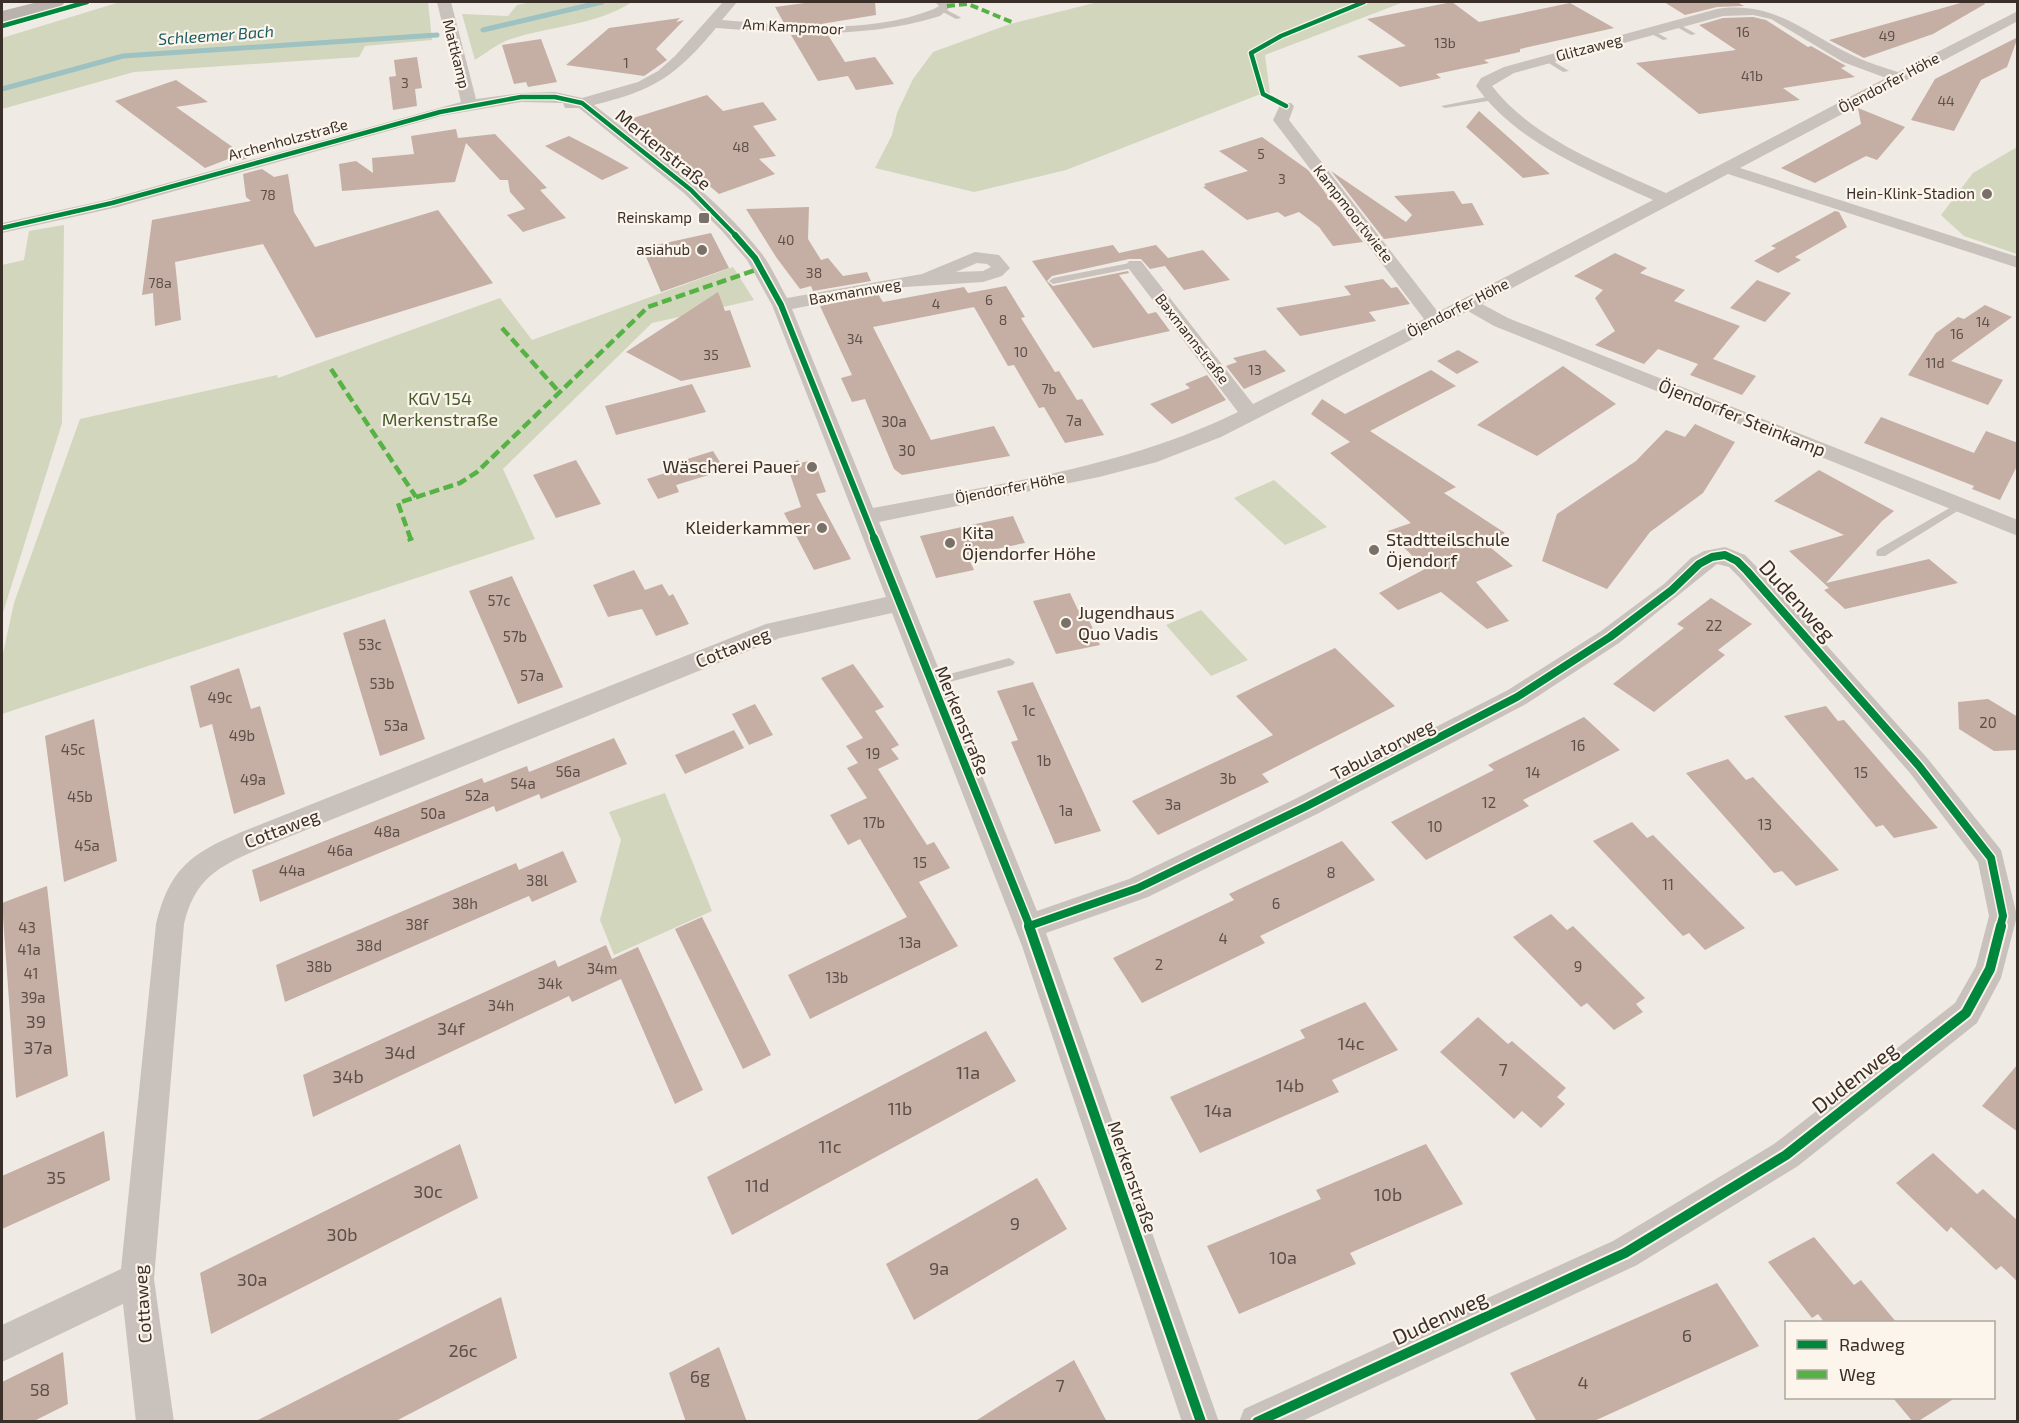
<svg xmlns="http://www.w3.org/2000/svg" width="2019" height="1423" font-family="'Exo 2',sans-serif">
<rect width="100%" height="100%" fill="#f0eae4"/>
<g fill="#d1d6bd">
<polygon points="120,2 428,2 432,40 365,46 359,57 134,72 2,109 2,38"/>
<path d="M531 2H632C597 25 550 26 511 39 499 43 486 53 475 60L462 14 508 16 517 5Z"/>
<polygon points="1098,2 1404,2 1265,55 1270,94 1258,95 1066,170 974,192 875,168 892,135 897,113 913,79 933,52 1010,24"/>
<polygon points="2017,147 2017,254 1964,236 1941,215 1973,173"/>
<polygon points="64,225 62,423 2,616 2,265 24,260 29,231"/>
<polygon points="733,267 754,300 652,323 503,469 535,539 2,714 2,658 14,603 80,419 277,375 278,378 500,298 532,340"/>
<polygon points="1274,480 1327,527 1285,545 1234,498"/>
<polygon points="1201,610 1248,660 1211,676 1166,625"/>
<polygon points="665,793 712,911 614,955 600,920 621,840 609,812"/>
</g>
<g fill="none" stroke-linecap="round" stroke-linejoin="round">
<g stroke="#9ec1c2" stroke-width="5">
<polyline points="483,30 602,2"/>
<polyline points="2,89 123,56 437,35"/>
</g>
</g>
<g fill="#c5aea4">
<polygon points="812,2 875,2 876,15 821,24 784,23 775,7"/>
<polygon points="1452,2 1479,22 1570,3 1614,28 1520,49 1520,52 1484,60 1489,63 1436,74 1441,78 1400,87 1357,56 1406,46 1367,19"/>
<polygon points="1664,2 1737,2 1744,6 1717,7 1685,15"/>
<polygon points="1964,2 1984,2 1985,4 1933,34 1864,58 1829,40"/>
<polygon points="1753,17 1766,20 1808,47 1811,46 1846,66 1841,68 1855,77 1783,88 1800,100 1699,114 1636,63 1736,50 1699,25 1723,18"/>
<polygon points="680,18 676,22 684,20 656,49 667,60 644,76 566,65 609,28"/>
<polygon points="791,35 828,35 845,62 875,57 894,84 856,90 848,76 818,81"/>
<polygon points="2018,37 2007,67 1981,80 1954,131 1911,120 1935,79"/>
<polygon points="541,39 557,82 528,87 526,82 514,84 502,45"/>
<polygon points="417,57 422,88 415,89 417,106 393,110 389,77 396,76 394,60"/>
<polygon points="176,80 208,102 176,107 248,158 242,160 241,154 205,168 115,101"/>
<polygon points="707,95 723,111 763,102 777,120 753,126 776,156 759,159 775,174 719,194 630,119"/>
<polygon points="1858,108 1905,127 1877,160 1866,156 1815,183 1781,168 1861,124"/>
<polygon points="1479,111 1527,154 1550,174 1523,178 1466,127"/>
<polygon points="456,129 458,138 495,134 547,188 540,190 566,218 523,232 507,215 525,209 510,192 508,180 500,180 466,143 455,182 342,191 339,164 356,161 373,173 372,158 414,154 411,136"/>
<polygon points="569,136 600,152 629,168 602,180 545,146"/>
<polygon points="1262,137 1308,170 1363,242 1333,246 1319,227 1299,212 1285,217 1278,212 1247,220 1203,187 1206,186 1204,184 1248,171 1219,151"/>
<polygon points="262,169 274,177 288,174 294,212 315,247 438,210 493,283 316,338 263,244 175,262 181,320 155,326 153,293 142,295 152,220 251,201 246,197 243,174"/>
<polygon points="1331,171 1406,222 1412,215 1394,196 1454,191 1462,204 1472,203 1484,225 1384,239"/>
<polygon points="809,207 808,239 821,260 828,258 843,276 867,272 871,281 813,291 811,286 800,289 776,257 746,209"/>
<polygon points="1835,211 1839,212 1847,227 1795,257 1785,252 1801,260 1778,273 1754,261 1776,248 1771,246"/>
<polygon points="711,233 729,268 661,292 644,252 649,251 647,247"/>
<polygon points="1113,245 1119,253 1156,245 1168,258 1203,250 1230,280 1184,290 1165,266 1150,269 1141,259 1129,259 1052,276 1047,281 1053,286 1128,271 1129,273 1119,275 1148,314 1156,312 1170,331 1093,348 1032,261"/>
<polygon points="1615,253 1647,268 1640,273 1685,290 1674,301 1740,326 1713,359 1756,376 1742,395 1690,375 1698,364 1658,349 1644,364 1595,345 1615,331 1595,298 1603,290 1574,276"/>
<polygon points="1383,279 1391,288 1397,287 1410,304 1369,312 1376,321 1300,336 1276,308 1351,295 1344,286"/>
<polygon points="1757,280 1791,293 1765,322 1730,308"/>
<polygon points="1006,286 1025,317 1021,318 1055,372 1059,371 1077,400 1082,399 1104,435 1065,443 1044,407 1039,408 1014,365 1008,366 974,307 873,327 931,440 994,426 1010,456 902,475 894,469 865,399 852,402 841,378 852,375 820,306 878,294 883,302 964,287 968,293"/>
<polygon points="718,292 725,311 730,310 751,367 681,381 626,352"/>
<polygon points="1985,305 2012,317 1951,361 2003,380 1988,405 1908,375 1936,333 1958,317 1964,319"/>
<polygon points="1265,350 1286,371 1244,389 1226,366 1237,362 1233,358"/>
<polygon points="1458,350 1479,362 1457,374 1437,361"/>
<polygon points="1563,366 1616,404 1537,456 1477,425"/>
<polygon points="1431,370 1456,386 1370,431 1456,487 1444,493 1505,533 1485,543 1513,566 1476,582 1509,621 1487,629 1441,592 1398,610 1379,593 1425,569 1388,531 1411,523 1330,453 1350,442 1311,414 1322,399 1345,414"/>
<polygon points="1207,375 1226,400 1172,424 1150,404 1190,388 1185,384"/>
<polygon points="692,384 706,412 616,435 605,406"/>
<polygon points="1881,417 1974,453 1986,431 2018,443 2018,464 2000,500 1972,489 1974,486 1864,443"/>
<polygon points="1695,424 1735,442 1703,493 1650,532 1607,589 1542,561 1557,514 1636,461 1666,430 1685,437"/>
<polygon points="713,451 725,470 676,485 679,492 658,499 647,479 668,472 671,477 665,466"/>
<polygon points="576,460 601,504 556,518 533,475"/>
<polygon points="798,460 800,463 814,460 826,492 816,494 851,559 814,570 784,513 801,507 787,465"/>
<polygon points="1819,470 1894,511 1882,521 1826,583 1929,559 1958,583 1845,609 1824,590 1829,588 1789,551 1844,535 1774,501"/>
<polygon points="1013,516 1025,543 967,555 974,570 936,578 920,536"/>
<polygon points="634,570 645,590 662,584 669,596 673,594 689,624 656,636 642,609 608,617 593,585"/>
<polygon points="512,576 563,687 518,704 469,591"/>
<polygon points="1070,593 1078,610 1084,609 1100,645 1056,654 1033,601"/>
<polygon points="1711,598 1752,624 1718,650 1725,655 1654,712 1613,684 1684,628 1677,624"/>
<polygon points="385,619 425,739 380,756 343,633"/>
<polygon points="1335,648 1395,706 1262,774 1269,782 1158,835 1132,801 1273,735 1236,696"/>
<polygon points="853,664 884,707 875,711 899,745 891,749 899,759 878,769 927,845 934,842 950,868 919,882 958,946 810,1019 788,975 907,917 860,839 848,845 830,815 867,798 847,768 858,763 846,746 863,738 821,678"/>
<polygon points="239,668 251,709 260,706 285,794 234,814 212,724 200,728 190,686"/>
<polygon points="1033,682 1056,732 1101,831 1055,844 1011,742 1018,740 997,691"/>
<polygon points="1988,699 2018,717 2018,750 1994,751 1959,729 1958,702"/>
<polygon points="755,704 773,735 749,745 732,714"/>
<polygon points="1826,706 1838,721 1844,720 1938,828 1894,838 1883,825 1876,827 1784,716"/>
<polygon points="1584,717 1620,750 1523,800 1529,806 1426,860 1391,822 1494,770 1488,765"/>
<polygon points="94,719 117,861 64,882 45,736"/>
<polygon points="734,730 744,748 685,774 675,755"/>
<polygon points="614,738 627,764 541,799 539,794 496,812 494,806 260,902 252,870 482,778 484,783 527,766 529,772"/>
<polygon points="1728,759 1746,780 1753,777 1839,870 1796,886 1782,871 1774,873 1686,773"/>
<polygon points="1632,822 1647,838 1653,835 1745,928 1705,950 1689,933 1683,936 1593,841"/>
<polygon points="1342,841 1375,880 1260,936 1265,943 1142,1003 1113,958 1234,900 1229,894"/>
<polygon points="563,851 577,882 532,902 529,896 285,1002 276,965 516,863 519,870"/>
<polygon points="47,886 68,1076 16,1098 2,903"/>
<polygon points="1551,914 1567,930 1573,926 1645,998 1636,1004 1643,1012 1614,1030 1587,1003 1581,1007 1513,937"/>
<polygon points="702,917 771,1055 743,1069 675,929"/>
<polygon points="606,945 612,959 638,947 703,1090 675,1104 621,979 572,1002 569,996 313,1117 303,1075 555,960 558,967"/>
<polygon points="1365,1002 1398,1050 1332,1080 1339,1092 1200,1153 1170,1097 1305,1038 1300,1030"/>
<polygon points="1478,1017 1508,1044 1512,1041 1566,1088 1557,1097 1565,1104 1541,1128 1522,1111 1514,1119 1440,1052"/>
<polygon points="986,1031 1016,1081 732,1235 707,1177"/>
<polygon points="2018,1064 2018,1132 1982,1106"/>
<polygon points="104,1131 110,1180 2,1229 2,1176"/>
<polygon points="460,1144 478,1198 211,1334 200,1273"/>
<polygon points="1426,1144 1463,1204 1350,1253 1356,1264 1239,1314 1207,1246 1321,1199 1316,1190"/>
<polygon points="1933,1153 1977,1194 1983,1189 2018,1221 2018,1282 2001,1266 1996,1270 1951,1227 1947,1232 1896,1183"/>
<polygon points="1037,1178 1067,1229 914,1320 886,1264"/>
<polygon points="1814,1237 1854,1285 1861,1280 1897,1323 1825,1323 1818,1314 1812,1318 1768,1262"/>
<polygon points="1717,1283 1759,1346 1592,1422 1537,1422 1510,1373"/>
<polygon points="501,1297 517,1358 394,1422 254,1422"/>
<polygon points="719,1347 747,1422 686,1422 669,1373"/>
<polygon points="63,1352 68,1404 32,1422 2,1422 2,1382"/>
<polygon points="1074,1360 1107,1422 974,1422 1010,1399"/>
<polygon points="1893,1398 1955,1398 1917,1422 1913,1422"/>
</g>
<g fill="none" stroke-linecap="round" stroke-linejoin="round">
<g fill="#c9c2bc" fill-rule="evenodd">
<polygon points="943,8 960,17 961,18 956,19 941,11 940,10"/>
<polygon points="1673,23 1677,23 1696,34 1691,35 1673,25"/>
<polygon points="1648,30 1652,30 1668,39 1663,40 1648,32"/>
<polygon points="1544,58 1548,58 1569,71 1563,72 1544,60"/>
<polygon points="1491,96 1494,96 1494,100 1445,108 1441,106"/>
<polygon points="1135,262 1139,265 1138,267 1053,284 1049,281 1053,278"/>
<polygon points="1960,502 1964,503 1965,505 1964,507 1885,556 1877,556 1876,553 1877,550"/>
<polygon points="1009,658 1015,662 1013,665 931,687 925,683 931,679"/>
</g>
<path fill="#c9c2bc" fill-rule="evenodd" d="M437 2H451L476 99 521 93 555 92 582 98 638 82 658 71 675 56 723 2H737L722 20C791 26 868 35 934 9L939 6 935 2H952L954 4 940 16C866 39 792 34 716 28 676 76 655 90 594 105 652 151 716 195 762 254 772 267 779 284 787 298L922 274 975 252 999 255 1010 268 1002 276 983 282 905 287 792 309 873 508C996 484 1124 468 1238 412L1129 269 1126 265 1129 261H1141L1253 404 1424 319 1273 120 1281 103H1291L1294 106 1289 120 1438 312 1653 200C1591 171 1517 144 1476 86L1481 78 1504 67 1717 9C1774 0 1807 34 1854 56 1868 63 1883 67 1898 72L2018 11V21L1740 168 2018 257V268L1728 174 1482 304 1508 318 2018 520V536L1494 326 1468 311 1221 437 1157 462 1099 477 879 522 1037 911 1129 879 1297 798 1508 690 1601 631 1664 584 1691 558 1704 551 1725 547 1745 555 1755 565 1928 759 2001 850 2017 916 2001 978 1977 1023 1798 1166 1637 1265 1300 1422H1239L1244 1409 1613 1241 1774 1144 1955 1003 1976 966 1989 916 1978 862 1910 773 1739 577 1729 567 1717 564 1619 643 1526 704 1317 814 1148 897 1046 933 1219 1422H1182L1022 946 892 613 780 638 259 849C218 867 195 878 184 924L154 1279 174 1422H136L123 1304 2 1362V1325L121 1269 156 924C169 870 190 854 239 833L766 624 886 597 772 305 747 260 722 231 685 194 579 108H565L563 103 521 102 441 116 118 207 2 233V223L106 200 461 102ZM1753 15 1771 19 1843 62 1886 78 1666 193C1605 165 1534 140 1492 86L1514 73 1723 16ZM977 263 987 264 991 267 983 271 956 272Z"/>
<polygon fill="#bab2ac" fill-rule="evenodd" points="38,2 65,2 62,6 2,22 2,11"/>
<polyline stroke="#57b246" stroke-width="4" stroke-dasharray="8 4" stroke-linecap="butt" points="947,6 968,4 1014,23"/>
<g stroke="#57b246" stroke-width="4.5" stroke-dasharray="10 4.5" stroke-linecap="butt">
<polyline points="502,328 560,393"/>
<polyline points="331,369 416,497"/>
<polyline points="411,540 398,503 460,483 477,472 648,307 761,268"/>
</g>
<polyline stroke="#57b246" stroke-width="6" stroke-dasharray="12 6" stroke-linecap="butt" points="410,538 411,541"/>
<defs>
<g id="cycleway-far3">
<polyline points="2,26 87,2"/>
<polyline points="1286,106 1263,94 1251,53 1281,36 1364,2"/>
<polyline points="2,228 112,203 440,112 521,97 555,97 582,103 691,190 737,237"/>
</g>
<polyline id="cycleway-far2" points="735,235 755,258 781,305 875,540"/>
<g id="cycleway-far1">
<polyline points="874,538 1030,927"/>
<polyline points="1029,926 1138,888 1307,806 1517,697 1610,637 1672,590 1699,564 1712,557 1725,555 1737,561 1747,571 1919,766 1991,858 2003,916 2000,927"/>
</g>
<g id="cycleway">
<polyline points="1029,926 1201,1422"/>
<polyline points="1257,1422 1625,1253 1786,1155 1966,1013 1990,969 2001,926"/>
</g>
</defs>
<use href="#cycleway-far3" stroke="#fbf5ec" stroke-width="7"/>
<use href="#cycleway-far2" stroke="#fbf5ec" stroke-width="9"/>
<use href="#cycleway-far1" stroke="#fbf5ec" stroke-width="11"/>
<use href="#cycleway" stroke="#fbf5ec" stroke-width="14"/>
<use href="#cycleway-far3" stroke="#00873e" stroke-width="4.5"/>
<use href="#cycleway-far2" stroke="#00873e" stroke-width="6"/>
<use href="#cycleway-far1" stroke="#00873e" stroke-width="8"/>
<use href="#cycleway" stroke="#00873e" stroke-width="10"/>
</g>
<g fill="#7a706a" stroke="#fbf5ec" stroke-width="2">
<circle cx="1987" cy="194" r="6"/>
<rect x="698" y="212" width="12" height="12" rx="3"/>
<circle cx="702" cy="250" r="6"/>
<circle cx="812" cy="467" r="6"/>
<circle cx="822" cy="528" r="6"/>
<circle cx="950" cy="543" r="6"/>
<circle cx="1374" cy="550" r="6"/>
<circle cx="1066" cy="623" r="6"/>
</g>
<g text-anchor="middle" stroke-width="4.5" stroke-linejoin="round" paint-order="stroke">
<g font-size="14" fill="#5e4f48">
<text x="1743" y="37">16</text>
<text x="1887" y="41">49</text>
<text x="1445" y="48">13b</text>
<text x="626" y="68">1</text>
<text x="1752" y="81">41b</text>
<text x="405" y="88">3</text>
<text x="1946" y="106">44</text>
<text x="741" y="152">48</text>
<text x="1261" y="159">5</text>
<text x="1282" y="184">3</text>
<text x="268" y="200">78</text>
<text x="786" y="245">40</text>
<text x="814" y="278">38</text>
<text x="160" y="288">78a</text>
<text x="989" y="305">6</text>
<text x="936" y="309">4</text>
<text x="1003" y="325">8</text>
<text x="1983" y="327">14</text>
<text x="1957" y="339">16</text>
<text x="855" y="344">34</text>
<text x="1021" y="357">10</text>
<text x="711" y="360">35</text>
<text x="1935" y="368">11d</text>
<text x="1255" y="375">13</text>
<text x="1049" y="394">7b</text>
</g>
<g font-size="15" fill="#3b2f29" stroke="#fbf5ec">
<text transform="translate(793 27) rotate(3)" y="5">Am Kampmoor</text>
<text transform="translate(1589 48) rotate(-15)" y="5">Glitzaweg</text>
<text transform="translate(456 54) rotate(76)" y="5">Mattkamp</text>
<text transform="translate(1889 83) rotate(-28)" y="5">Öjendorfer Höhe</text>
<text transform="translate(288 140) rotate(-15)" y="5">Archenholzstraße</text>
<text transform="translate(1353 214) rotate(52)" y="5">Kampmoortwiete</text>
<text transform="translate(855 292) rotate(-10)" y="5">Baxmannweg</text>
<text transform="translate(1458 308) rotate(-27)" y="5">Öjendorfer Höhe</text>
<text transform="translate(1192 339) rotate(52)" y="5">Baxmannstraße</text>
<text transform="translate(1010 488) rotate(-11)" y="5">Öjendorfer Höhe</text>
</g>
<g font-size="15" fill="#3b2f29" stroke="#fbf5ec" text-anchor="end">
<text x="1975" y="199">Hein-Klink-Stadion</text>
<text x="692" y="223">Reinskamp</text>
<text x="690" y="255">asiahub</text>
</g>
<g font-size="15" fill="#5e4f48">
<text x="1074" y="426">7a</text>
<text x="894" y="427">30a</text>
<text x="907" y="456">30</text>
<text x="499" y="606">57c</text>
<text x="1714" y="631">22</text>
<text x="515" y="642">57b</text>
<text x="370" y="650">53c</text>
<text x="532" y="681">57a</text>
<text x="382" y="689">53b</text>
<text x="220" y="703">49c</text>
<text x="1029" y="716">1c</text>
<text x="1988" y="728">20</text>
<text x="396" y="731">53a</text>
<text x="242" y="741">49b</text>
<text x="1578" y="751">16</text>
<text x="73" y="755">45c</text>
<text x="873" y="759">19</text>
<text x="1044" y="766">1b</text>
<text x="568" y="777">56a</text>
<text x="1533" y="778">14</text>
<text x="1861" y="778">15</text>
<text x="1228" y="784">3b</text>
<text x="253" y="785">49a</text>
<text x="523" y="789">54a</text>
<text x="477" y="801">52a</text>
<text x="80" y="802">45b</text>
<text x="1489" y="808">12</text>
<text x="1173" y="810">3a</text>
<text x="1066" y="816">1a</text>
<text x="433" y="819">50a</text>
<text x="874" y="828">17b</text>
<text x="1765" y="830">13</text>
<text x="1435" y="832">10</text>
<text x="387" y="837">48a</text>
<text x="87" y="851">45a</text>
<text x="340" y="856">46a</text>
<text x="920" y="868">15</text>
<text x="292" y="876">44a</text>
<text x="1331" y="878">8</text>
<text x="537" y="886">38l</text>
<text x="1668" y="890">11</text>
<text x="465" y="909">38h</text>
<text x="1276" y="909">6</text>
<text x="417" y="930">38f</text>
<text x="27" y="933">43</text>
<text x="1223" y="944">4</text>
<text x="910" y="948">13a</text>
<text x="369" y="951">38d</text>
<text x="29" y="955">41a</text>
<text x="1159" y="970">2</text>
<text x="319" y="972">38b</text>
<text x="1578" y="972">9</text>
<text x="602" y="974">34m</text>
<text x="31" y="979">41</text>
<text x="837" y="983">13b</text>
<text x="550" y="989">34k</text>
<text x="33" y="1003">39a</text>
<text x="501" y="1011">34h</text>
</g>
<g font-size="16" font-style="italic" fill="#1b5960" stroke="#fbf5ec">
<text transform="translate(216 35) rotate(-4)" y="6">Schleemer Bach</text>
</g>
<g font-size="18" fill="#3b2f29" stroke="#fbf5ec">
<text transform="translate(663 150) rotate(39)" y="6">Merkenstraße</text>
<text transform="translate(1742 418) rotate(22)" y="6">Öjendorfer Steinkamp</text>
<text transform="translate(733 648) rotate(-22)" y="6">Cottaweg</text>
<text transform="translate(962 721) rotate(68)" y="6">Merkenstraße</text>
<text transform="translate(1383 750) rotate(-27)" y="6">Tabulatorweg</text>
<text transform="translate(282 829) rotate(-21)" y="6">Cottaweg</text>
<text transform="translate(1132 1177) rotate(71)" y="6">Merkenstraße</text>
<text transform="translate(143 1304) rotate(-94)" y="6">Cottaweg</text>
</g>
<g font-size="18" fill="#485b2b" stroke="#fbf5ec">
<text x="440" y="405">KGV 154<tspan x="440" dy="21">Merkenstraße</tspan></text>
</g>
<g font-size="18" fill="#3b2f29" stroke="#fbf5ec" text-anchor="start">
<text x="800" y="473" text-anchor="end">Wäscherei Pauer</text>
<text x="810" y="534" text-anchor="end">Kleiderkammer</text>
<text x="962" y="539">Kita<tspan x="962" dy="21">Öjendorfer Höhe</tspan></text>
<text x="1386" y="546">Stadtteilschule<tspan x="1386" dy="21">Öjendorf</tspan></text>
<text x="1078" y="619">Jugendhaus<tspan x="1078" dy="21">Quo Vadis</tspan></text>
</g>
<g font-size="18" fill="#5e4f48">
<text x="36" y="1028">39</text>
<text x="451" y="1035">34f</text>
<text x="1351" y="1050">14c</text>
<text x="38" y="1054">37a</text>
<text x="400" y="1059">34d</text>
<text x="1503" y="1076">7</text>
<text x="968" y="1079">11a</text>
<text x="348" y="1083">34b</text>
<text x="1290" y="1092">14b</text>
<text x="900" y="1115">11b</text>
<text x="1218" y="1117">14a</text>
<text x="830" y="1153">11c</text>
<text x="56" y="1184">35</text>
<text x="757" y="1192">11d</text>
<text x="428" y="1198">30c</text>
<text x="1388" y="1201">10b</text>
<text x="1015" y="1230">9</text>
<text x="342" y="1241">30b</text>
<text x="1283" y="1264">10a</text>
<text x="939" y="1275">9a</text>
<text x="252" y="1286">30a</text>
<text x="1687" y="1342">6</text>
<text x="463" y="1357">26c</text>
<text x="700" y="1383">6g</text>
<text x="1583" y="1389">4</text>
<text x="1060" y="1392">7</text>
<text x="40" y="1396">58</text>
</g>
<g font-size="21" fill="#3b2f29" stroke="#fbf5ec">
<text transform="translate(1797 601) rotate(48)" y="7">Dudenweg</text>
<text transform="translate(1855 1078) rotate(-38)" y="7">Dudenweg</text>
<text transform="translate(1440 1318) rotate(-25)" y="7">Dudenweg</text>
</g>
</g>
<rect width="2019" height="1423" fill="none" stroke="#3b2f29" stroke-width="6"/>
<rect x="1785" y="1321" width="210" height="78" fill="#fbf5ec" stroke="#aea69e" stroke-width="1.5"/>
<rect x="1797" y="1340" width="30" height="9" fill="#00873e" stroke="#aea69e" stroke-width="1.5"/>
<text x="1839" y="1351" font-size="18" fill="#3b2f29">Radweg</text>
<rect x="1797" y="1370" width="30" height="9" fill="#57b246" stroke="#aea69e" stroke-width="1.5"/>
<text x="1839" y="1381" font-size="18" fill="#3b2f29">Weg</text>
</svg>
